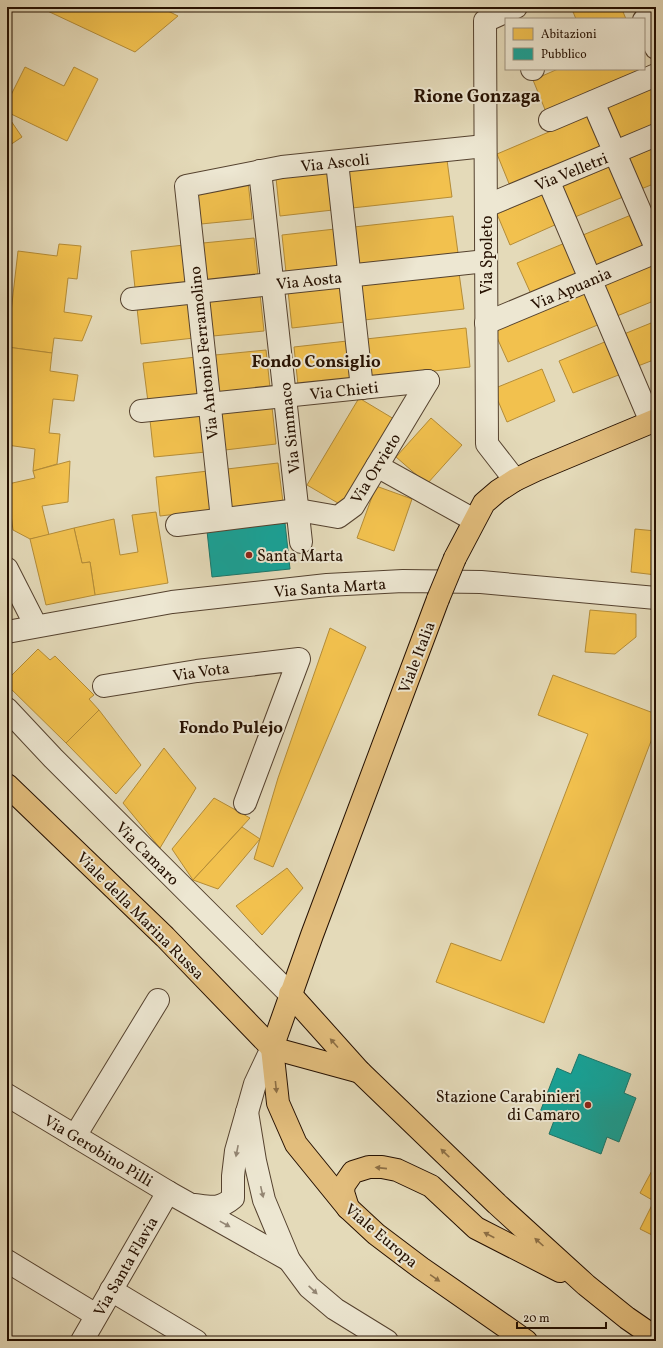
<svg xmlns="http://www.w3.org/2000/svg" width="663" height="1348" font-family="Vollkorn,serif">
<rect width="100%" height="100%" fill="#e4dab9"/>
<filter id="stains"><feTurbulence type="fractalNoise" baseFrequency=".005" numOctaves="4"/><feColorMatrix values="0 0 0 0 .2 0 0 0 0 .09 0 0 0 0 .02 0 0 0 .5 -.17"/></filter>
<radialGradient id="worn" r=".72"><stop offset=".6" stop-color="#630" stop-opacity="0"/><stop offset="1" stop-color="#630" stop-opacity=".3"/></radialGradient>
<g fill="#f2c14e" stroke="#b48c37">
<polygon points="39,7 160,7 178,16 135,52"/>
<polygon points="571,7 621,7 626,19 576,19"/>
<polygon points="25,67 64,86 74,67 98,79 67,141 7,112 7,103"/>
<polygon points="558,69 636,69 638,73 546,112 533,80"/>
<polygon points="655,87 656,124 620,139 606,107"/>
<polygon points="7,115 22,137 7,147"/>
<polygon points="589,115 602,147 510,186 497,154"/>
<polygon points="656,147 656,183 641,189 628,159"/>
<polygon points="447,160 452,197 352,208 348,171"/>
<polygon points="611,166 623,197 575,217 562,187"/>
<polygon points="329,173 333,210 280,216 276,178"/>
<polygon points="248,181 252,219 201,224 197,187"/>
<polygon points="544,194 557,224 510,245 497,214"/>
<polygon points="656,205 656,225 649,208"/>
<polygon points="631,215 644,246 596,266 583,235"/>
<polygon points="453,216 458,253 358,264 354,227"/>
<polygon points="335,229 339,266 286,272 282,235"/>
<polygon points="254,238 258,275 207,280 203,243"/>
<polygon points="565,243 578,274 531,294 517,263"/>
<polygon points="59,244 81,246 77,279 68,278 64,312 92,316 82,341 54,338 52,353 7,347 18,251 57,256"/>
<polygon points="184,245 188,282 135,288 131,251"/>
<polygon points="652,264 656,273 656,300 617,316 603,285"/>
<polygon points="459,273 464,309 364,320 360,284"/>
<polygon points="341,286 345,322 292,328 288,291"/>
<polygon points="586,292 600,324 508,362 494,331"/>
<polygon points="260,294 264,331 213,336 209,300"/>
<polygon points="190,302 194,338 141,344 137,308"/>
<polygon points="656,321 656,359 638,366 624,334"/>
<polygon points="466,328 470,367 370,378 366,339"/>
<polygon points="347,341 351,380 298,385 294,347"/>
<polygon points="607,341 621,374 573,393 559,361"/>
<polygon points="7,347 52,353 50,371 78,375 74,401 53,399 49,433 60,434 57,464 33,471 35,449 7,445"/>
<polygon points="266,350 270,388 219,394 215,355"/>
<polygon points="196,357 200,396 148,402 143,363"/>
<polygon points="542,369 555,401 507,422 493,389"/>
<polygon points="359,398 394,419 343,506 307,485"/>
<polygon points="272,407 276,444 225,450 221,412"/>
<polygon points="202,414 206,452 154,457 150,420"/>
<polygon points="431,418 462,445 427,484 396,457"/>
<polygon points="70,461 68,502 42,506 49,535 30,539 13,530 9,499 7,500 7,477 8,484 35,478 33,471"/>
<polygon points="278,463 283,502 231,508 227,469"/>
<polygon points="208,471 212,510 160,516 156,477"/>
<polygon points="376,486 412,499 394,551 357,538"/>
<polygon points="156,512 168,583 95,595 90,562 82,563 74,528 114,519 120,555 138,552 132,515"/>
<polygon points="74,528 82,563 90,562 95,595 46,605 30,539"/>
<polygon points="635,529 656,531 656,575 631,572"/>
<polygon points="590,610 636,614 636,637 615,654 585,652"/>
<polygon points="330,628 366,647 273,867 254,859 278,778"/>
<polygon points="38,649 50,660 55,656 94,695 89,699 99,710 66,743 7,685 7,680"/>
<polygon points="553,675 656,714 656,728 544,1023 436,982 451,943 501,961 588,734 538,715"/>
<polygon points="99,710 141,765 116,794 66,743"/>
<polygon points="164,748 196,788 160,848 123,803"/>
<polygon points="214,798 250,818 193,880 172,849"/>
<polygon points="242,827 260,839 218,889 193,880"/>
<polygon points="287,868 303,888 262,935 236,906"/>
<polygon points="655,1165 656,1166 656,1237 640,1229 654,1201 640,1193"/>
</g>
<g fill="#17a398" stroke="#1b776b">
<polygon points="285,523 290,569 212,577 207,531"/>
<polygon points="579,1054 631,1074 624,1093 636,1098 619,1142 607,1137 601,1154 549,1134 555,1118 540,1112 557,1068 571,1074"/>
</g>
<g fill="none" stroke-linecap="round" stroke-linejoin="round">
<defs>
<g id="minor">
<polyline points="644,20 656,48"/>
<polyline points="532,69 533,69"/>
<polyline points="593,102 656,248"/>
<polyline points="550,120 656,75"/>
<polyline points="337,162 362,388"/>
<polyline points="260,171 301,542"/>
<polyline points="548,180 651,422"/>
<polyline points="486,206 656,135"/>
<polyline points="132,299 486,261"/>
<polyline points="486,323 656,252"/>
<polyline points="141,411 428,381"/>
<polyline points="377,466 474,520"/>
<polyline points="515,480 487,444 485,21 516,7"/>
<polyline points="222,519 186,186 282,167 485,146"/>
<polyline points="177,525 298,510 338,517 353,506 428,381"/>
<polyline points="7,569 36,626"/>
<polyline points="7,632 172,602 327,585 403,581 481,582 656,598"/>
<polyline points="104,686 197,671 299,659 245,803"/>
<polyline points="7,709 53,758 290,994"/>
<polyline points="7,1095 168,1192 289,1260"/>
<polyline points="247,1112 255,1161 264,1200 289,1260 309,1287 335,1309 387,1341"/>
<polyline points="75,1136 158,1000"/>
<path d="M194 1205C211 1207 219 1210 233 1198V1176L236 1151 255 1084 272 1048"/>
<polyline points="7,1261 96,1315"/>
<polyline points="111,1290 196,1341"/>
<polyline points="82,1341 168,1192"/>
</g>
<g id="major">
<polyline points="455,558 484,503 498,491 515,480 536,470 656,420"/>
<polyline points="438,599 312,935 272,1048 278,1103 296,1144 348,1208 376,1234 421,1268 526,1341"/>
<polyline points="7,785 165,937 272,1048 360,1072"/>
<polyline points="290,994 360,1072 497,1204 586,1285 627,1318 656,1338"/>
<polyline points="348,1208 343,1192 344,1185 353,1172 369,1167 382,1167 397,1170 431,1186 476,1228 560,1271"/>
</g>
</defs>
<use href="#minor" stroke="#55422f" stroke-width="24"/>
<use href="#major" stroke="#251001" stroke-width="24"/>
<use href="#minor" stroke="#ede7d2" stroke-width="22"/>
<use href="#major" stroke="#e2bd7c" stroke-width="22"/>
<defs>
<polyline id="major-bridge" points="438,599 455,558"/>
</defs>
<use href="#major-bridge" stroke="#251001" stroke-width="24" stroke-linecap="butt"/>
<use href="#major-bridge" stroke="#e2bd7c" stroke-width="22"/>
</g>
<defs><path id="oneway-solid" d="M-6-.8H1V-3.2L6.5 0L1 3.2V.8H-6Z"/></defs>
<g fill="#8d6f45">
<use href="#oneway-solid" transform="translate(334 1043) rotate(-132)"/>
<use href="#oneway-solid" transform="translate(276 1087) rotate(84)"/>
<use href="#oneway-solid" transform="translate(445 1153) rotate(-136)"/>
<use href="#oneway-solid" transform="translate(381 1168) rotate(-174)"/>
<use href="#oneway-solid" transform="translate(489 1235) rotate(-153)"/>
<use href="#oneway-solid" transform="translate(539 1242) rotate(-138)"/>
<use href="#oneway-solid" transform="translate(435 1278) rotate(35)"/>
</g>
<g fill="#938674">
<use href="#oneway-solid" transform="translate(237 1151) rotate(101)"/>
<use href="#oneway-solid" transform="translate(262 1192) rotate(77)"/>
<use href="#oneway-solid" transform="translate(225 1224) rotate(29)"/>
<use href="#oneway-solid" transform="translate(313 1290) rotate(43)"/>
</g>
<g fill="#8f2418" stroke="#ede7d2" stroke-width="1.5">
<circle cx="249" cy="555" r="4"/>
<circle cx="588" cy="1105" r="4"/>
</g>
<g text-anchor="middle" stroke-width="4" stroke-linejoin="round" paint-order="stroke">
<g font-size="16" fill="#251001" stroke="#ede7d2">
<text transform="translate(335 162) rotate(-6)" y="6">Via Ascoli</text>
<text transform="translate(571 171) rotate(-22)" y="6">Via Velletri</text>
<text transform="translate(486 255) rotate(-90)" y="6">Via Spoleto</text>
<text transform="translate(309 280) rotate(-6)" y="6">Via Aosta</text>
<text transform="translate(571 288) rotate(-23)" y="6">Via Apuania</text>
<text transform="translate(203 353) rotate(-96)" y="6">Via Antonio Ferramolino</text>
<text transform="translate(344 390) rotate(-6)" y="6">Via Chieti</text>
<text transform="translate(289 428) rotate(-96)" y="6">Via Simmaco</text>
<text transform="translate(375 468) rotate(-58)" y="6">Via Orvieto</text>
<text transform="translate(330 587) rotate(-4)" y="6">Via Santa Marta</text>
<text transform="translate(416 657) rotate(-69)" y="6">Viale Italia</text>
<text transform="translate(201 671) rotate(-8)" y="6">Via Vota</text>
<text transform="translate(148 853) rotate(45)" y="6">Via Camaro</text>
<text transform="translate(141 915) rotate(45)" y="6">Viale della Marina Russa</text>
<text transform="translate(99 1150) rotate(31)" y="6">Via Gerobino Pilli</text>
<text transform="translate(382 1235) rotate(40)" y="6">Viale Europa</text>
<text transform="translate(125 1266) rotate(-60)" y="6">Via Santa Flavia</text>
</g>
<g font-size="16" fill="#251001" stroke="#ede7d2" text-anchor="start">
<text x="257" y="561">Santa Marta</text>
<text x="580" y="1102" text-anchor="end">Stazione Carabinieri<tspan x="580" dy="18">di Camaro</tspan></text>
</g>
<g font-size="17" font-weight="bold" fill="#251001" stroke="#ede7d2">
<text x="316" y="367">Fondo Consiglio</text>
<text x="231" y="733">Fondo Pulejo</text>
</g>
<g font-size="18" font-weight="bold" fill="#251001" stroke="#ede7d2">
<text x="477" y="102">Rione Gonzaga</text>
</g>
</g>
<rect width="663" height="1348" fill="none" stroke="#e4dab9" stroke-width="24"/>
<rect x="8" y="8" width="647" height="1332" fill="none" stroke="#251001" stroke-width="2"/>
<rect x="12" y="12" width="639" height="1324" fill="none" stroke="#251001"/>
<rect x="505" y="18" width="140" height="52" fill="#ede7d2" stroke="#9d917e"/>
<rect x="513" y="28" width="20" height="12" fill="#f2c14e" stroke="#9d917e"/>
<text x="541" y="38" font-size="12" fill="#251001">Abitazioni</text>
<rect x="513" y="48" width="20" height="12" fill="#17a398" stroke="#9d917e"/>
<text x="541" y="58" font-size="12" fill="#251001">Pubblico</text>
<path d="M517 1322v6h89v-6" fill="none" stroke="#251001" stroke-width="2"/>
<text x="523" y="1322" font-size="12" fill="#251001" stroke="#ede7d2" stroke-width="3" paint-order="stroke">20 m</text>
<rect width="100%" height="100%" filter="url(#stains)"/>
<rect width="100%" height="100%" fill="url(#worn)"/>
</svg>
